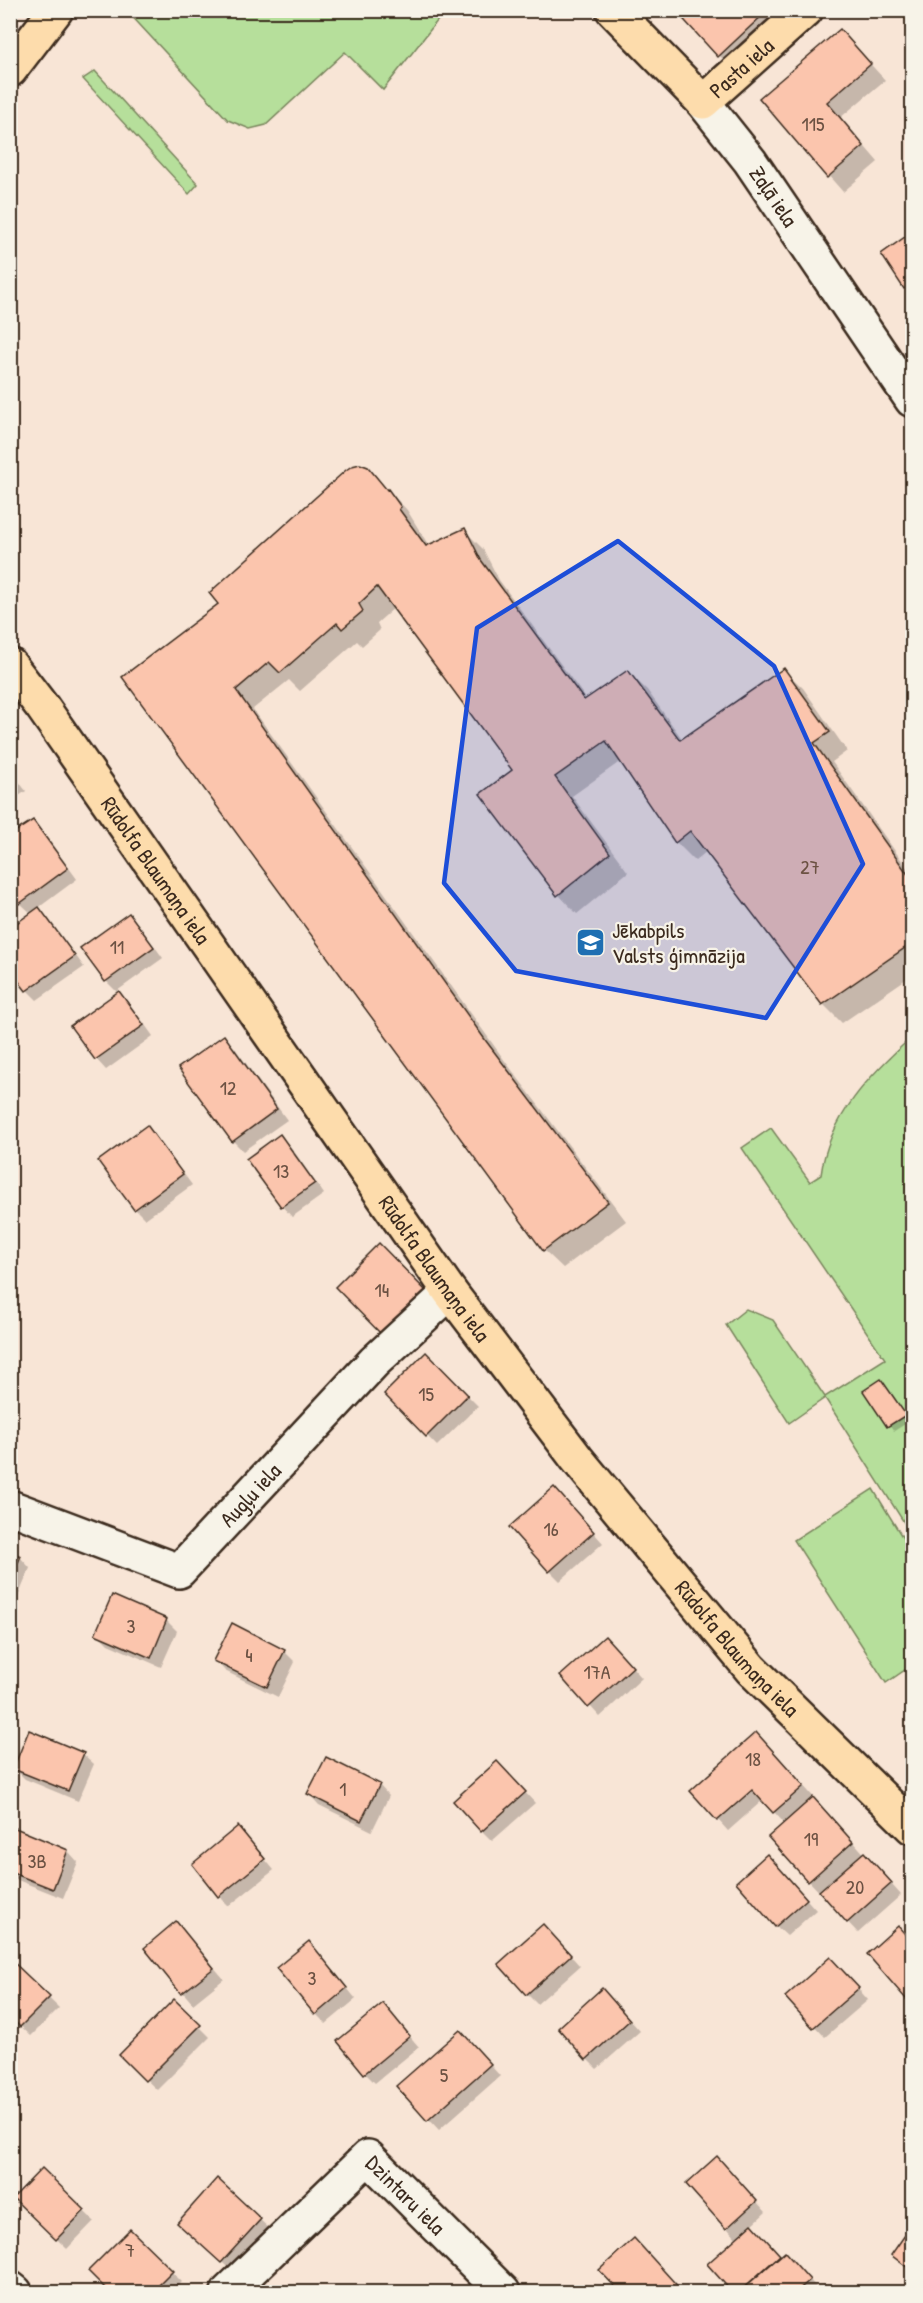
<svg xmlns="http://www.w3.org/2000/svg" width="923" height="2303" font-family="'Patrick Hand',sans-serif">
<rect width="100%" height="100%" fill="#f8e5d6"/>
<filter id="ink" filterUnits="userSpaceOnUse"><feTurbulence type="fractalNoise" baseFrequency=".0167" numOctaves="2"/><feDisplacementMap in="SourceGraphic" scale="12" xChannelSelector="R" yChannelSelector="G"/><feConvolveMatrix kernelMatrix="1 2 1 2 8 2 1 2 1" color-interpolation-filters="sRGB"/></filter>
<g filter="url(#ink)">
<g fill="#b6df9b" stroke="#78845c" stroke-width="1.5">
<polygon points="127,11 445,11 383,90 345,52 266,125 250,129 228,120"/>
<polygon points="95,71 198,184 189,194 83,79"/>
<path d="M912 1037V1535L825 1398 789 1423 726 1325 746 1309 773 1320 825 1397 885 1359 742 1148 771 1128 810 1182 821 1175C828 1118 871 1073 912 1037Z"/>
<polygon points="873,1489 912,1553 912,1665 886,1683 794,1540"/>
</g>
<g fill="#0003">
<polygon points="677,10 799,10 734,71"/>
<polygon points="840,31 885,80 840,118 878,162 843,192 761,99"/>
<polygon points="912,234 912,294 883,254"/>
<polygon points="372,473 407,510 429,546 464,530 483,549 499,580 587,700 628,672 647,690 683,740 784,670 803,688 847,751 832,762 912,875 912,975 842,1023 823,1004 707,851 695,861 676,842 621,761 572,796 628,872 577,914 559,895 482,795 514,770 394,608 377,623 380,630 362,646 357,641 300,691 289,680 253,709 505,1061 626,1221 563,1268 544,1250 124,677 220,604"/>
<polygon points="10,770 26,791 10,802"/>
<polygon points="32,822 43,832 77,879 38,908 49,919 84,967 37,1000 27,990 32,914 20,903"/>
<polygon points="129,915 139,925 163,958 117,991 129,1003 153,1036 106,1070 96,1059 118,993 106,981"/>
<polygon points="224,1037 234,1047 287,1120 243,1151 233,1141"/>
<polygon points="147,1127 157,1138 192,1185 145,1219 135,1209"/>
<polygon points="279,1136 290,1146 324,1194 292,1217 282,1206 248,1159"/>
<polygon points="426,1354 478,1406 437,1446 386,1394"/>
<polygon points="881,1381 910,1421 894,1431 865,1391"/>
<polygon points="564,1500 603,1543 560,1581 550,1571"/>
<polygon points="10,1553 20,1557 30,1568 15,1604 10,1602"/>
<polygon points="166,1620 177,1631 161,1667 108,1644 97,1633"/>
<polygon points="615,1648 642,1678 600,1717 590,1706"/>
<polygon points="284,1651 295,1662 278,1697 225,1671 215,1660"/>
<polygon points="767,1745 901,1895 858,1933 809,1881 785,1824 763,1800 728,1831 692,1791"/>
<polygon points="83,1754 94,1764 78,1801 25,1779 14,1768"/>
<polygon points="507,1773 535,1803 492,1841 482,1831"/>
<polygon points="379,1785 389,1796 372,1831 319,1805 309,1794"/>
<polygon points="14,1829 68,1851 78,1862 63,1898 10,1877 10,1836"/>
<polygon points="248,1839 274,1870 229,1906 219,1896"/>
<polygon points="777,1866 816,1910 787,1936 776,1926"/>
<polygon points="176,1923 224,1979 193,2004 146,1949"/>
<polygon points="898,1928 912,1942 912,2003 907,1998"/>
<polygon points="553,1936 580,1966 537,2004 527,1994"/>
<polygon points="319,1954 356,1999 326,2024 316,2014"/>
<polygon points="10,1961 59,2008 31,2036 10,2016"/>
<polygon points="841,1969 868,2000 825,2037 787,1997"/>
<polygon points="174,2001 210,2037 157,2090 121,2055"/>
<polygon points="613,2001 640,2031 597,2069 587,2059"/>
<polygon points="383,2005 419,2047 375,2083 365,2073"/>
<polygon points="470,2042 500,2076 439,2130 398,2086"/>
<polygon points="10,2069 20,2078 10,2087"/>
<polygon points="727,2169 766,2212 751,2226 780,2257 795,2264 820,2291 818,2292 734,2292 709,2264 737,2239 727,2228"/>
<polygon points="42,2170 94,2221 67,2249 15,2198"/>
<polygon points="217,2180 271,2230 233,2272 189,2233"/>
<polygon points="912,2228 912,2272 893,2255"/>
<polygon points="130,2231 182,2282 172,2292 111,2292 90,2271"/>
<polygon points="645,2250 682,2292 622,2292 602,2270"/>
</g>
<g fill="#fbc5ad" stroke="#3b2a1e" stroke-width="1.5">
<polygon points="675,10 768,10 718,57"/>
<polygon points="840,29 871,64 827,102 864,146 827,178 759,98"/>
<polygon points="912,232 912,283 904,289 881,254"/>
<polygon points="360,464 368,467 387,490 388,489 401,507 399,509 426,546 465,528 481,560 584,700 628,670 680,740 784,668 830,732 814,743 912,880 912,943 822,1005 690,831 675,843 606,741 555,777 610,853 557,896 480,794 512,770 377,587 359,604 363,611 342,629 337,623 280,673 269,662 236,690 486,1041 608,1202 543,1251 122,677 218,604 209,593 346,470 352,466"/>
<polygon points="33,820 68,868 19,904 10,892 10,835"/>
<polygon points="39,907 75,956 26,991 10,970 10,928"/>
<polygon points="129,913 154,947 105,982 80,948"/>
<polygon points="119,991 144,1025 95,1060 70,1026"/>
<polygon points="224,1035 277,1109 232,1142 178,1068"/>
<polygon points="147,1125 183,1174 134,1210 98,1161"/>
<polygon points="280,1134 315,1183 281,1207 246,1159"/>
<polygon points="379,1243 429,1294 385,1338 335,1287"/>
<polygon points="426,1352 468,1395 426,1437 384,1394"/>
<polygon points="881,1379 906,1415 887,1427 863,1391"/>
<polygon points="554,1487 594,1532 549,1572 509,1527"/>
<polygon points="10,1552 21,1556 10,1580"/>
<polygon points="112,1595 167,1619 151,1658 95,1634"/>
<polygon points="232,1623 285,1650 267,1687 213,1661"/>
<polygon points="605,1636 633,1667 588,1708 560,1676"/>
<polygon points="29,1730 84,1753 68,1791 13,1769"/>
<polygon points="756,1732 804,1786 773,1813 752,1790 717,1821 690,1791"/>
<polygon points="326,1757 380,1784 361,1821 307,1794"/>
<polygon points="497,1761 526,1792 481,1832 453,1801"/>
<polygon points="813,1797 853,1842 808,1882 768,1837"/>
<polygon points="238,1826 265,1859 218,1897 192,1864"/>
<polygon points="13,1827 68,1850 53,1889 10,1872 10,1832"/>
<polygon points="864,1852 892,1883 847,1923 819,1891"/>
<polygon points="767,1854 807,1899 775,1927 736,1882"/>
<polygon points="176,1921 214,1968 181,1994 144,1948"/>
<polygon points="543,1924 571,1955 526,1995 498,1964"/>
<polygon points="898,1926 912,1942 912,1993 906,1999 867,1954"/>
<polygon points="309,1941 347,1988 315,2015 276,1968"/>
<polygon points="830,1957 859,1988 813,2028 785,1997"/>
<polygon points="10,1959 50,1997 20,2027 10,2017"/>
<polygon points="602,1988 630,2020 586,2060 558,2028"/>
<polygon points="174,1999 201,2025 145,2081 119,2055"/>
<polygon points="383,2003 410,2036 364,2074 337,2041"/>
<polygon points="460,2030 491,2064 427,2121 396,2086"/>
<polygon points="717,2156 757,2201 726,2229 686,2184"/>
<polygon points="42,2168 85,2210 56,2240 13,2198"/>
<polygon points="217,2178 261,2219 221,2263 177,2223"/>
<polygon points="752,2224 780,2255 739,2292 732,2292 707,2264"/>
<polygon points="912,2225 912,2271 891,2255"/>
<polygon points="130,2229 173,2271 152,2292 109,2292 88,2271"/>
<polygon points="634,2238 683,2292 620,2292 599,2270"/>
<polygon points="785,2252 810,2280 796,2292 739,2292"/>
</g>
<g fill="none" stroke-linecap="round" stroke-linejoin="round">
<defs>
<g id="minor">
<path id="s1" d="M703 102 750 161 912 400"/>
<path id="s2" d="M10 1507 179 1571 374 1362 450 1292"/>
<polyline points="10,2288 15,2292"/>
<path id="s3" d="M228 2292 368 2157 503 2292"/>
</g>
<g id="major">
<path id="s4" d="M613 10 703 102 806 10"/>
<polyline points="10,70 56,10"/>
<path id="s5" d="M10 665 43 708 450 1292 577 1459 751 1669 912 1827"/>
</g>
</defs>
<use href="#minor" stroke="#3b2a1e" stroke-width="38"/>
<use href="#major" stroke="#3b2a1e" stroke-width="38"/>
<use href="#minor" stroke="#f7f3e8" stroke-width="33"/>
<use href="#major" stroke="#fddcac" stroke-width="33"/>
</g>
</g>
<path fill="#1d4ed8" fill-opacity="0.2" stroke="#1d4ed8" stroke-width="4.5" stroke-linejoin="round" d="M618 541 774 666 863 864 766 1018 516 971 444 883 477 628Z"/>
<defs>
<symbol id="school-square" viewBox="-11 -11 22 22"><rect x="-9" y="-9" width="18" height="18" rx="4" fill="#1f6fb2" stroke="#f7f3e8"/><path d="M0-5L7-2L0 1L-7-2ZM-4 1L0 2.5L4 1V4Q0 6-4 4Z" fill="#fff"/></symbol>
</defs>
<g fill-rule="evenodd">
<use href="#school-square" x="574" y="926" width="33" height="33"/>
</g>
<g text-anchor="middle" stroke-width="4.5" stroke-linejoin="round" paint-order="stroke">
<g font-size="20" fill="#6b5142">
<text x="813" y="131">115</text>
<text x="810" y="874">27</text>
<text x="117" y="954">11</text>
<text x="228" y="1095">12</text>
<text x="281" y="1178">13</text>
<text x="382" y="1297">14</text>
<text x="426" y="1401">15</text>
<text x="551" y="1536">16</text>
<text x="131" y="1633">3</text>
<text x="249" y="1662">4</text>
<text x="597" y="1679">17A</text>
<text x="753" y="1766">18</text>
<text x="343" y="1796">1</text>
<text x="811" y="1846">19</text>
<text x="37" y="1868">3B</text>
<text x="855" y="1894">20</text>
<text x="312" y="1985">3</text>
<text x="444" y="2082">5</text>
<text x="130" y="2257">7</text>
</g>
<g font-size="22" fill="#3b2a1e" stroke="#f7f3e8">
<text dy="8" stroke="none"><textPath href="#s4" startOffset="180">Pasta iela</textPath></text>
<text dy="8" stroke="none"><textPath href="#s1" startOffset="118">Zaļā iela</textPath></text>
<text dy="8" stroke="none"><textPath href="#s5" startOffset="252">Rūdolfa Blaumaņa iela</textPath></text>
<text dy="8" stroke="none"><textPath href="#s5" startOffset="738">Rūdolfa Blaumaņa iela</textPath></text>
<text dy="8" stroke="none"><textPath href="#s2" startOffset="285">Augļu iela</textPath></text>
<text dy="8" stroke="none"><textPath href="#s5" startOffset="1224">Rūdolfa Blaumaņa iela</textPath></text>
<text dy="8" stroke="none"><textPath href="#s3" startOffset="248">Dzintaru iela</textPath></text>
</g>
<g font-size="22" fill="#3b2a1e" stroke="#f7f3e8" text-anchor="start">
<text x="612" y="938">Jēkabpils<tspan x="612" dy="25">Valsts ģimnāzija</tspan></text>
</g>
</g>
<rect width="923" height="2303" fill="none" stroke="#f7f3e8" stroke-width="36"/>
<rect x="18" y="18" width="887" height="2267" fill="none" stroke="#3b2a1e" stroke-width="2" filter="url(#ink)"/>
</svg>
